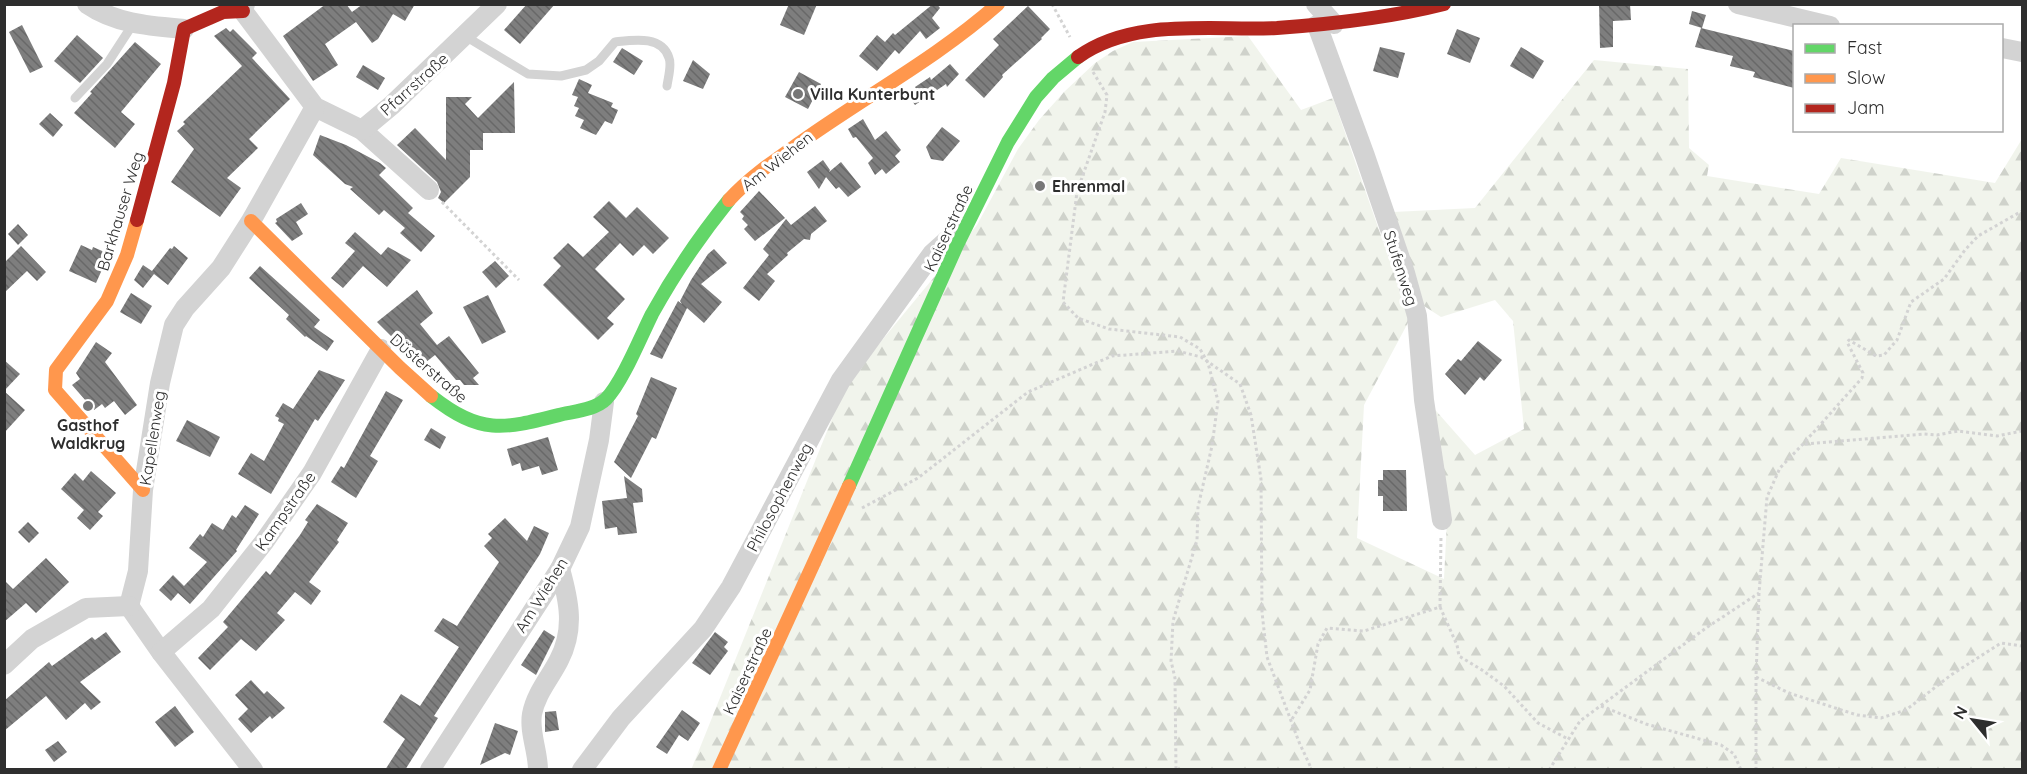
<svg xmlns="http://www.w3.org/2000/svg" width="2027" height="774" font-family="Quicksand,sans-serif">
<defs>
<pattern id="forest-firs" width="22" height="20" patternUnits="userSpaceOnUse" patternTransform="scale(1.5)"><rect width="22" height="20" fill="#f1f4ec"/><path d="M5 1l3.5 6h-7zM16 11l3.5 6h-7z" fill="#cfd2cb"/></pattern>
<pattern id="building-back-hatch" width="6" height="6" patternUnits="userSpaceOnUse" patternTransform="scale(1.5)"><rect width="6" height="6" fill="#7e7e7e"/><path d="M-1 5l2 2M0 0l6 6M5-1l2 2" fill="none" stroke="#686868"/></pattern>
</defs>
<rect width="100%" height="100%" fill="#fff"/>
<polygon fill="url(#forest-firs)" points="1248,36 1301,110 1333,98 1410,319 1364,405 1357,538 1444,579 1447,520 1430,404 1475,455 1524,429 1513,321 1495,300 1441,317 1424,306 1393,212 1475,208 1594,60 1688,69 1689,148 1709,165 1707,176 1819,194 1841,158 1995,183 2022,139 2022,769 691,770 846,384 977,225 1018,149 1039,120 1064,92 1095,63 1113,51 1133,42"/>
<g fill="url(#building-back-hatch)">
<polygon points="326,4 346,4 352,12 363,4 415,4 405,21 393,14 378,39 372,43 356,22 325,44 338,65 313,81 283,36"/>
<polygon points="527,4 555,4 520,44 504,30"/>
<polygon points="789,4 817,4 804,35 780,25"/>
<polygon points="933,4 937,4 940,8 932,18 940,28 926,39 920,31 899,54 895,50 877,71 859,56 877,35 885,42 893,33 895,35"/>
<polygon points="1599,4 1630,4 1631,20 1613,21 1613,47 1600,48"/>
<polygon points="1028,6 1050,29 1041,38 1042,39 1002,75 1003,77 984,98 965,80 999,45 993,39"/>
<polygon points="1692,11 1706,15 1702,28 1689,24"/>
<polygon points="22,25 43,67 30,73 9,32"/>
<polygon points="226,28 230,32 233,29 257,53 252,58 290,99 249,139 258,148 227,178 241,188 220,217 171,182 194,149 177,131 185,124 183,122 242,66 214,36"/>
<polygon points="1701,28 1794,51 1794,88 1753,77 1755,72 1730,66 1733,56 1695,47"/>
<polygon points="1457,29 1480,38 1470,63 1447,54"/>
<polygon points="77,35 103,58 80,83 54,61"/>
<polygon points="135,42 161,64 121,112 135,124 115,148 74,113 92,93 90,92"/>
<polygon points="1380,47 1405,53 1398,78 1373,71"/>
<polygon points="1521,47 1544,61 1533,79 1510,66"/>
<polygon points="622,48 643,61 634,75 613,62"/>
<polygon points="693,60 710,74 703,89 683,81"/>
<polygon points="950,64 959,74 947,87 946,84 915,105 910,98 918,91 915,87 930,77 931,80"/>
<polygon points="363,65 385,78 378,90 356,77"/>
<polygon points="799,72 821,84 808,109 785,97"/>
<polygon points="579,79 592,85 588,93 613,103 611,107 618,110 612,124 605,121 596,135 580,128 584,120 575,116 579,108 574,106 578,97 572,95"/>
<polygon points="514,82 515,133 483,133 483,150 470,150 470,177 444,203 438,198 441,192 437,182 397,145 415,128 446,160 446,97 472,97 465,104 478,118"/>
<polygon points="50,113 63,125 53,137 39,124"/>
<polygon points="863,119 875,140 886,131 901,150 895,156 900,162 886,174 882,169 875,175 868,163 873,158 856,137 853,138 848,129"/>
<polygon points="942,127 960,141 943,161 931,159 926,147"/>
<polygon points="320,135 346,145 380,163 386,168 379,175 413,208 408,213 435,236 421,252 400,233 405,228 384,210 379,215 350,189 353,187 345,184 313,155"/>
<polygon points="823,160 830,170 829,172 841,162 861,187 848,197 839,187 836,189 826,177 819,189 807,172"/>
<polygon points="759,191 785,218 755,241 744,229 748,225 742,219 744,216 740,212"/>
<polygon points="609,201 626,218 637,207 669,238 653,254 644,245 633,256 620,243 595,269 625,299 607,318 614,324 598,340 543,285 561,266 553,258 568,243 583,257 609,232 593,217"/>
<polygon points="301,203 308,214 296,222 303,234 292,241 275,223 277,222 276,219"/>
<polygon points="815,206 827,221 811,234 810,240 804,239 787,253 788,255 767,274 775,281 759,301 743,288 769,255 763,249 786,219 791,225"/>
<polygon points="18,224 28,235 18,245 8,234"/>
<polygon points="355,232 381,255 388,247 411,260 387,287 363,266 343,288 331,278 355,251 345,243"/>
<polygon points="81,245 92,250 93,247 109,254 96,283 69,271"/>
<polygon points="21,246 46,272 37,281 27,271 4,293 4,263"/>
<polygon points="174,246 188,258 168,285 154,274 143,288 134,280 143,265 152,271 170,248 172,249"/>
<polygon points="714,249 727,263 701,284 722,302 704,323 687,308 662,359 650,354 678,301 682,304 680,301 691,280 708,254"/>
<polygon points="495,261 509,276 496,288 482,272"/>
<polygon points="260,266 320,320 314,327 334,341 327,351 306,336 305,337 286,319 289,315 249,278"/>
<polygon points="417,290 433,313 420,324 437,345 449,336 479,373 473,378 479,385 464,385 460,380 456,380 435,355 421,366 377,322"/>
<polygon points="131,293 152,306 141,324 120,312"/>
<polygon points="488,295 506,332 482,344 463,307"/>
<polygon points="1478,341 1502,360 1484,381 1480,377 1465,395 1445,374 1458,359 1461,361"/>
<polygon points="96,342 112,353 105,362 137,405 125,415 114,401 105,408 102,404 94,410 72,385 80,379 76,373"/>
<polygon points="4,360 20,374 4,391"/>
<polygon points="319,370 345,380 318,421 315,419 271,494 238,474 251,453 264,461 284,424 278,421 279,418 275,416 283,403 293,409"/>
<polygon points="651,377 677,388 656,439 652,437 631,478 614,462 638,416 636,414"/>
<polygon points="4,391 25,410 4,433"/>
<polygon points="386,391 403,400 370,456 378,461 356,498 331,482 341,466 344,468"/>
<polygon points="187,420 220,437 210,457 176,441"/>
<polygon points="431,428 446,437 440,449 424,440"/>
<polygon points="548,437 558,470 542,475 539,466 522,471 520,463 512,466 507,449"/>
<polygon points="1383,470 1406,470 1407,511 1383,511 1383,496 1378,496 1378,480 1383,480"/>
<polygon points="91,471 116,493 98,512 103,516 90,530 77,518 84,510 61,489 75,473 83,481"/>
<polygon points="624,476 642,489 643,502 633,503 637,533 618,535 617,527 605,529 602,501 627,498"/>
<polygon points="317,504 348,523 337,540 339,542 309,582 321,591 311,605 295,592 277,613 285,620 256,651 241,639 210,670 198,658 228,627 223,622 266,571 270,575 300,535 308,522 305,520"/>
<polygon points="245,505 259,514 236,550 237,551 190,604 178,593 171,601 159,590 173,575 184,586 207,562 189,548 200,534 203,537 212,523 223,530 232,515 236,518"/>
<polygon points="505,518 527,541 534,526 549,533 540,554 434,716 438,718 405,770 385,770 405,739 383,722 401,694 420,706 459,647 434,631 443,618 457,626 499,562 484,546 492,538 488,534"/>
<polygon points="28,522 39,533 29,543 18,532"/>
<polygon points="46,558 69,582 36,613 26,603 4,622 4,580 13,589"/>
<polygon points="544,630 555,637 536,675 521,665"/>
<polygon points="106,632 121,652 80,682 101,702 91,710 85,703 66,720 46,696 4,731 4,701 49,662 52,666 92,637 95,640"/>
<polygon points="715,632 728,642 724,647 728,651 710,675 692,663"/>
<polygon points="251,680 264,694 267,691 285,708 272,719 270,716 251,733 238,719 248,709 235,695"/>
<polygon points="175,706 194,732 175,747 155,722"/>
<polygon points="682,710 700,723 688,741 679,735 667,754 656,747"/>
<polygon points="556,711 559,730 545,732 545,712"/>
<polygon points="495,723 518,731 510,755 505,753 480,765"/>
<polygon points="58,741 67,752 54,762 45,750"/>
</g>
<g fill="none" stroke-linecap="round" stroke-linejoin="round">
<g stroke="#d3d3d3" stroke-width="3" stroke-dasharray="3 3" stroke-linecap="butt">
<polyline points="1052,4 1070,37"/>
<polyline points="1093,72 1107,95 1105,112 1077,192 1063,302 1078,318 1109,329 1180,337 1200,349 1208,363 1218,401 1212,446 1198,507 1197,540 1173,621 1171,661 1175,678 1176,770"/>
<polyline points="442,202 519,280"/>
<polyline points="1805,444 1924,434 1937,435 1958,431 1997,436 2022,431"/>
<polyline points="862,508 918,478 1028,392 1112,356 1178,351 1201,357 1240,384 1251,415 1261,479 1262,612 1267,657 1299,742 1312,770"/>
<polyline points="1440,607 1457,645 1459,656 1482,670 1504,686 1538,723 1568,739"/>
<polyline points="1756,677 1789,693 1857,715 1881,718 1906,710 1951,675 2001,643 2022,646"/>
<polyline points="1601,706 1646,724 1721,745 1734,754 1741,770"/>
<polyline points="1292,719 1310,690 1318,644 1327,628 1364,631 1440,607 1441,535"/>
<polyline points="1549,770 1580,721 1706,628 1759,593"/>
<polyline points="1756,770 1756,677 1759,593 1767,497 1780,468 1803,444 1862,378 1863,373 1847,342 1849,340 1876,356 1884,355 1897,340 1911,302 1944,279 1965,250 1978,236 2022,211"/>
</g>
<g stroke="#d3d3d3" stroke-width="9">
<path d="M465 36 528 74 561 76 586 70 599 61 615 42C633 40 662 35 669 58 672 65 668 78 667 86"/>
<polyline points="75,98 107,64 133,24"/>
</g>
<g stroke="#d3d3d3" stroke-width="20">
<path d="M87 4C116 24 150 26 184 29"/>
<polyline points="245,4 243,11 315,107 362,130 429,190"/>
<polyline points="1316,4 1334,24"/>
<polyline points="1738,4 1830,26"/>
<polyline points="1317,25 1365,156 1405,273 1417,316 1424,400 1442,520"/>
<polyline points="2002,48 2022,52"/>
<polyline points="362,130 392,105 497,4"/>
<polyline points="129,606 138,571 143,490 160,383 174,325 185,308 221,268 251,221 315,107"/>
<polyline points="129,606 161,652 253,770"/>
<polyline points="161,652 211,609 264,542 312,473 381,349"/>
<polyline points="4,665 32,639 86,608 129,606"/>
<polyline points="430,770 560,569 580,527 599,440 604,402"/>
<path d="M538 770C538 751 529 732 532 714 536 693 550 678 559 660 575 629 569 601 560 569"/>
<polyline points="582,770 621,718 703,629 731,587 841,380 932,254 962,227"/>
</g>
<g stroke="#63d668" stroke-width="14">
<path d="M431 396C482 436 504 429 563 414 577 411 596 409 606 399 622 383 641 336 652 314 674 274 700 236 729 200"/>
<polyline points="849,486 957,245 1008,142 1036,97 1053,78 1078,57"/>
</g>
<g stroke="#ff974d" stroke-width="14">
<path d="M729 200C751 176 777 159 804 140 869 94 938 57 998 4"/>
<polyline points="137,220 127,255 107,301 56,370 55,390 143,490"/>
<polyline points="251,221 400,368 431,396"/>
<polyline points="719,770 849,486"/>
</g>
<g stroke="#b3261e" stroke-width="14">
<path d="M1078 57C1134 17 1212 31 1277 28 1334 24 1389 18 1444 4"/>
<polyline points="137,220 174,83 184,29 223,12 243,11"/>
</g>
</g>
<g fill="#777" stroke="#fff" stroke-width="2">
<circle cx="798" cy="94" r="6"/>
<circle cx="1040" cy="186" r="6"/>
<circle cx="88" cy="406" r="6"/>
</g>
<g text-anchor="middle" stroke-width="6" stroke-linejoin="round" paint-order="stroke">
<g font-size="16" fill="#2e2e2e" stroke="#fff">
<text transform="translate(414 84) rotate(-42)" y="6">Pfarrstraße</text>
<text transform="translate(777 161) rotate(-38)" y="6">Am Wiehen</text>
<text transform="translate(120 211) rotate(-73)" y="6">Barkhauser Weg</text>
<text transform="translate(948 228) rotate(-65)" y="6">Kaiserstraße</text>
<text transform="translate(1401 268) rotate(72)" y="6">Stufenweg</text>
<text transform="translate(429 368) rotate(41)" y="6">Düsterstraße</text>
<text transform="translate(152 438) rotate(-81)" y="6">Kapellenweg</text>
<text transform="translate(779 497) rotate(-62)" y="6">Philosophenweg</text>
<text transform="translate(285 511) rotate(-55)" y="6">Kampstraße</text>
<text transform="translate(541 595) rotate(-58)" y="6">Am Wiehen</text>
<text transform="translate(747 671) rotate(-65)" y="6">Kaiserstraße</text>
</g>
<g font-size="16" font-weight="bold" fill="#2e2e2e" stroke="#fff" text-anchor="start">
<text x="810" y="100">Villa Kunterbunt</text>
<text x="1052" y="192">Ehrenmal</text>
<text x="88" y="431" text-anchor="middle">Gasthof<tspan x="88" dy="18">Waldkrug</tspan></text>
</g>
</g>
<rect width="2027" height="774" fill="none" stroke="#2e2e2e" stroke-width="12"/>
<rect x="1793" y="24" width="210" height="108" fill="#ffffff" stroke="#ababab" stroke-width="1.5"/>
<rect x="1805" y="44" width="30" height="9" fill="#63d668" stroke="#ababab" stroke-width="1.5"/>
<text x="1847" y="54" font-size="18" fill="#2e2e2e">Fast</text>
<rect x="1805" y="74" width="30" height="9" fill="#ff974d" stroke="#ababab" stroke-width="1.5"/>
<text x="1847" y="84" font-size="18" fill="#2e2e2e">Slow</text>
<rect x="1805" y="104" width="30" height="9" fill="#b3261e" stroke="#ababab" stroke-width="1.5"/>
<text x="1847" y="114" font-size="18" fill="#2e2e2e">Jam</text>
<g transform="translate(1973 720) rotate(300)" stroke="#ffffff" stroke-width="4.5" paint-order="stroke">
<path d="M0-4.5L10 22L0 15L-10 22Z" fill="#2e2e2e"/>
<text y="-9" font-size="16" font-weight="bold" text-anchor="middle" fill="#2e2e2e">N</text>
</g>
</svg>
